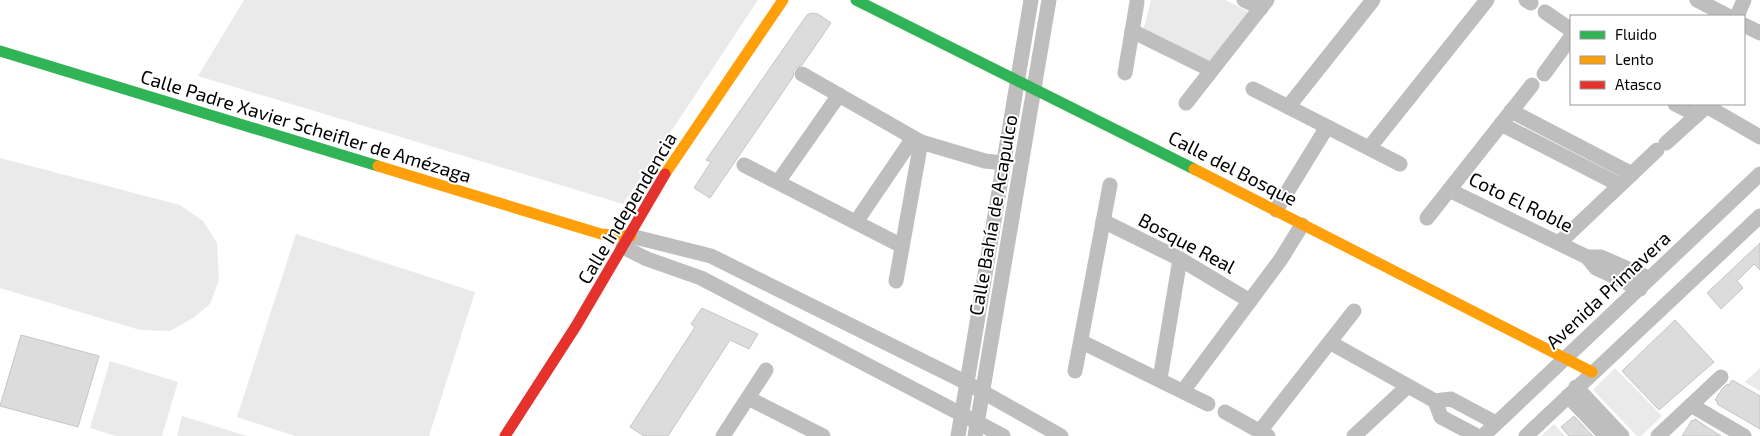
<svg xmlns="http://www.w3.org/2000/svg" width="1760" height="436" font-family="'Exo 2',sans-serif">
<rect width="100%" height="100%" fill="#fff"/>
<g fill="#eaeaea">
<polygon points="244,0 758,0 623,204 198,76"/>
<polygon points="1151,0 1225,0 1253,14 1214,68 1143,31"/>
<polygon points="0,158 180,205 203,221 217,243 219,280 210,304 193,318 170,331 140,330 0,288"/>
<polygon points="296,234 475,292 429,436 295,436 237,417"/>
<polygon points="110,361 178,382 162,436 116,436 90,428"/>
<polygon points="1615,368 1662,416 1641,436 1637,436 1593,390"/>
<polygon points="1760,368 1760,391 1745,382"/>
<polygon points="182,416 247,436 177,436"/>
<polygon points="1554,424 1565,436 1541,436"/>
</g>
<g fill="#dcdcdc" stroke="#c5c5c5">
<polygon points="812,13 818,14 831,23 802,65 794,69 793,77 710,198 694,188 711,162 706,160 807,15"/>
<polygon points="1760,243 1760,270 1754,264 1737,281 1743,288 1721,309 1707,293"/>
<polygon points="702,308 758,334 749,349 730,340 668,436 644,436 630,427 695,327 691,324"/>
<polygon points="1675,320 1714,362 1659,410 1622,371"/>
<polygon points="21,335 99,356 78,427 0,406"/>
<polygon points="1732,380 1760,396 1760,429 1717,404 1718,402 1715,400 1722,389 1727,384 1729,385"/>
<polygon points="1574,416 1593,436 1569,436 1561,427"/>
<polygon points="1695,419 1707,427 1721,436 1682,436 1692,420 1694,421"/>
</g>
<g fill="none" stroke-linecap="round" stroke-linejoin="round">
<g stroke="#bebebe" stroke-width="15">
<polyline points="1244,0 1261,8"/>
<polyline points="1526,0 1531,3"/>
<polyline points="1697,0 1728,16"/>
<polyline points="1545,12 1571,30"/>
<polyline points="1737,16 1744,0"/>
<polyline points="1744,25 1760,33"/>
<polyline points="1132,31 1211,70"/>
<polyline points="1125,73 1137,2"/>
<polyline points="802,74 921,142 985,161 1003,163"/>
<polyline points="1544,74 1571,37"/>
<polyline points="1253,89 1400,164"/>
<polyline points="1186,103 1267,0"/>
<polyline points="1675,104 1697,115"/>
<polyline points="1703,104 1760,137"/>
<polyline points="1288,107 1373,0"/>
<polyline points="1511,111 1632,174"/>
<polyline points="1501,124 1620,185"/>
<polyline points="1666,143 1707,106"/>
<polyline points="1369,148 1487,0"/>
<polyline points="744,165 902,246"/>
<polyline points="778,182 839,95"/>
<polyline points="1449,190 1587,257 1601,257 1649,278"/>
<polyline points="1276,210 1327,127"/>
<polyline points="1427,218 1532,85"/>
<polyline points="1103,221 1180,259 1250,301"/>
<polyline points="856,222 913,138"/>
<polyline points="631,236 711,256 967,383 1061,436"/>
<polyline points="1559,243 1657,150"/>
<polyline points="623,247 647,259 701,278 1003,436"/>
<polyline points="1587,257 1596,268 1640,289"/>
<polyline points="896,281 921,142"/>
<polyline points="1082,342 1208,404"/>
<polyline points="1331,343 1435,401 1451,399 1496,423"/>
<polyline points="1075,371 1110,185"/>
<polyline points="1160,379 1180,259"/>
<polyline points="1576,387 1622,436"/>
<polyline points="1183,391 1281,259 1302,225"/>
<polyline points="1568,396 1606,436"/>
<polyline points="748,398 823,436"/>
<polyline points="1435,401 1441,417 1477,436"/>
<polyline points="1691,405 1744,436"/>
<polyline points="1225,412 1268,436"/>
<polyline points="1260,431 1354,311"/>
<polyline points="723,436 766,370"/>
<polyline points="958,436 1031,0"/>
<polyline points="975,436 1049,0"/>
<polyline points="1354,436 1408,386"/>
<polyline points="1483,436 1760,174"/>
<polyline points="1526,436 1760,216"/>
<polyline points="1658,436 1721,377"/>
</g>
<g stroke="#30b455" stroke-width="11">
<polyline points="856,0 1194,169"/>
<polyline points="0,51 378,166"/>
</g>
<g stroke="#ff9f0a" stroke-width="11">
<polyline points="378,166 601,234 631,236"/>
<polyline points="1194,169 1592,372"/>
<polyline points="665,174 783,0"/>
</g>
<polyline stroke="#e5322d" stroke-width="11" points="505,436 576,326 665,174"/>
</g>
<g text-anchor="middle" stroke-width="4" stroke-linejoin="round" paint-order="stroke">
<g font-size="19" fill="#000" stroke="#fff">
<text transform="translate(306 126) rotate(17)" y="7">Calle Padre Xavier Scheifler de Amézaga</text>
<text transform="translate(1233 168) rotate(27)" y="7">Calle del Bosque</text>
<text transform="translate(1521 202) rotate(26)" y="7">Coto El Roble</text>
<text transform="translate(627 208) rotate(-59)" y="7">Calle Independencia</text>
<text transform="translate(993 215) rotate(-80)" y="7">Calle Bahía de Acapulco</text>
<text transform="translate(1187 243) rotate(28)" y="7">Bosque Real</text>
<text transform="translate(1608 290) rotate(-43)" y="7">Avenida Primavera</text>
</g>
</g>
<rect x="1570" y="15" width="175" height="90" fill="#ffffff" stroke="#999999"/>
<rect x="1580" y="31" width="25" height="8" fill="#30b455" stroke="#999999"/>
<text x="1615" y="40" font-size="15" fill="#000000">Fluido</text>
<rect x="1580" y="56" width="25" height="8" fill="#ff9f0a" stroke="#999999"/>
<text x="1615" y="65" font-size="15" fill="#000000">Lento</text>
<rect x="1580" y="81" width="25" height="8" fill="#e5322d" stroke="#999999"/>
<text x="1615" y="90" font-size="15" fill="#000000">Atasco</text>
</svg>
